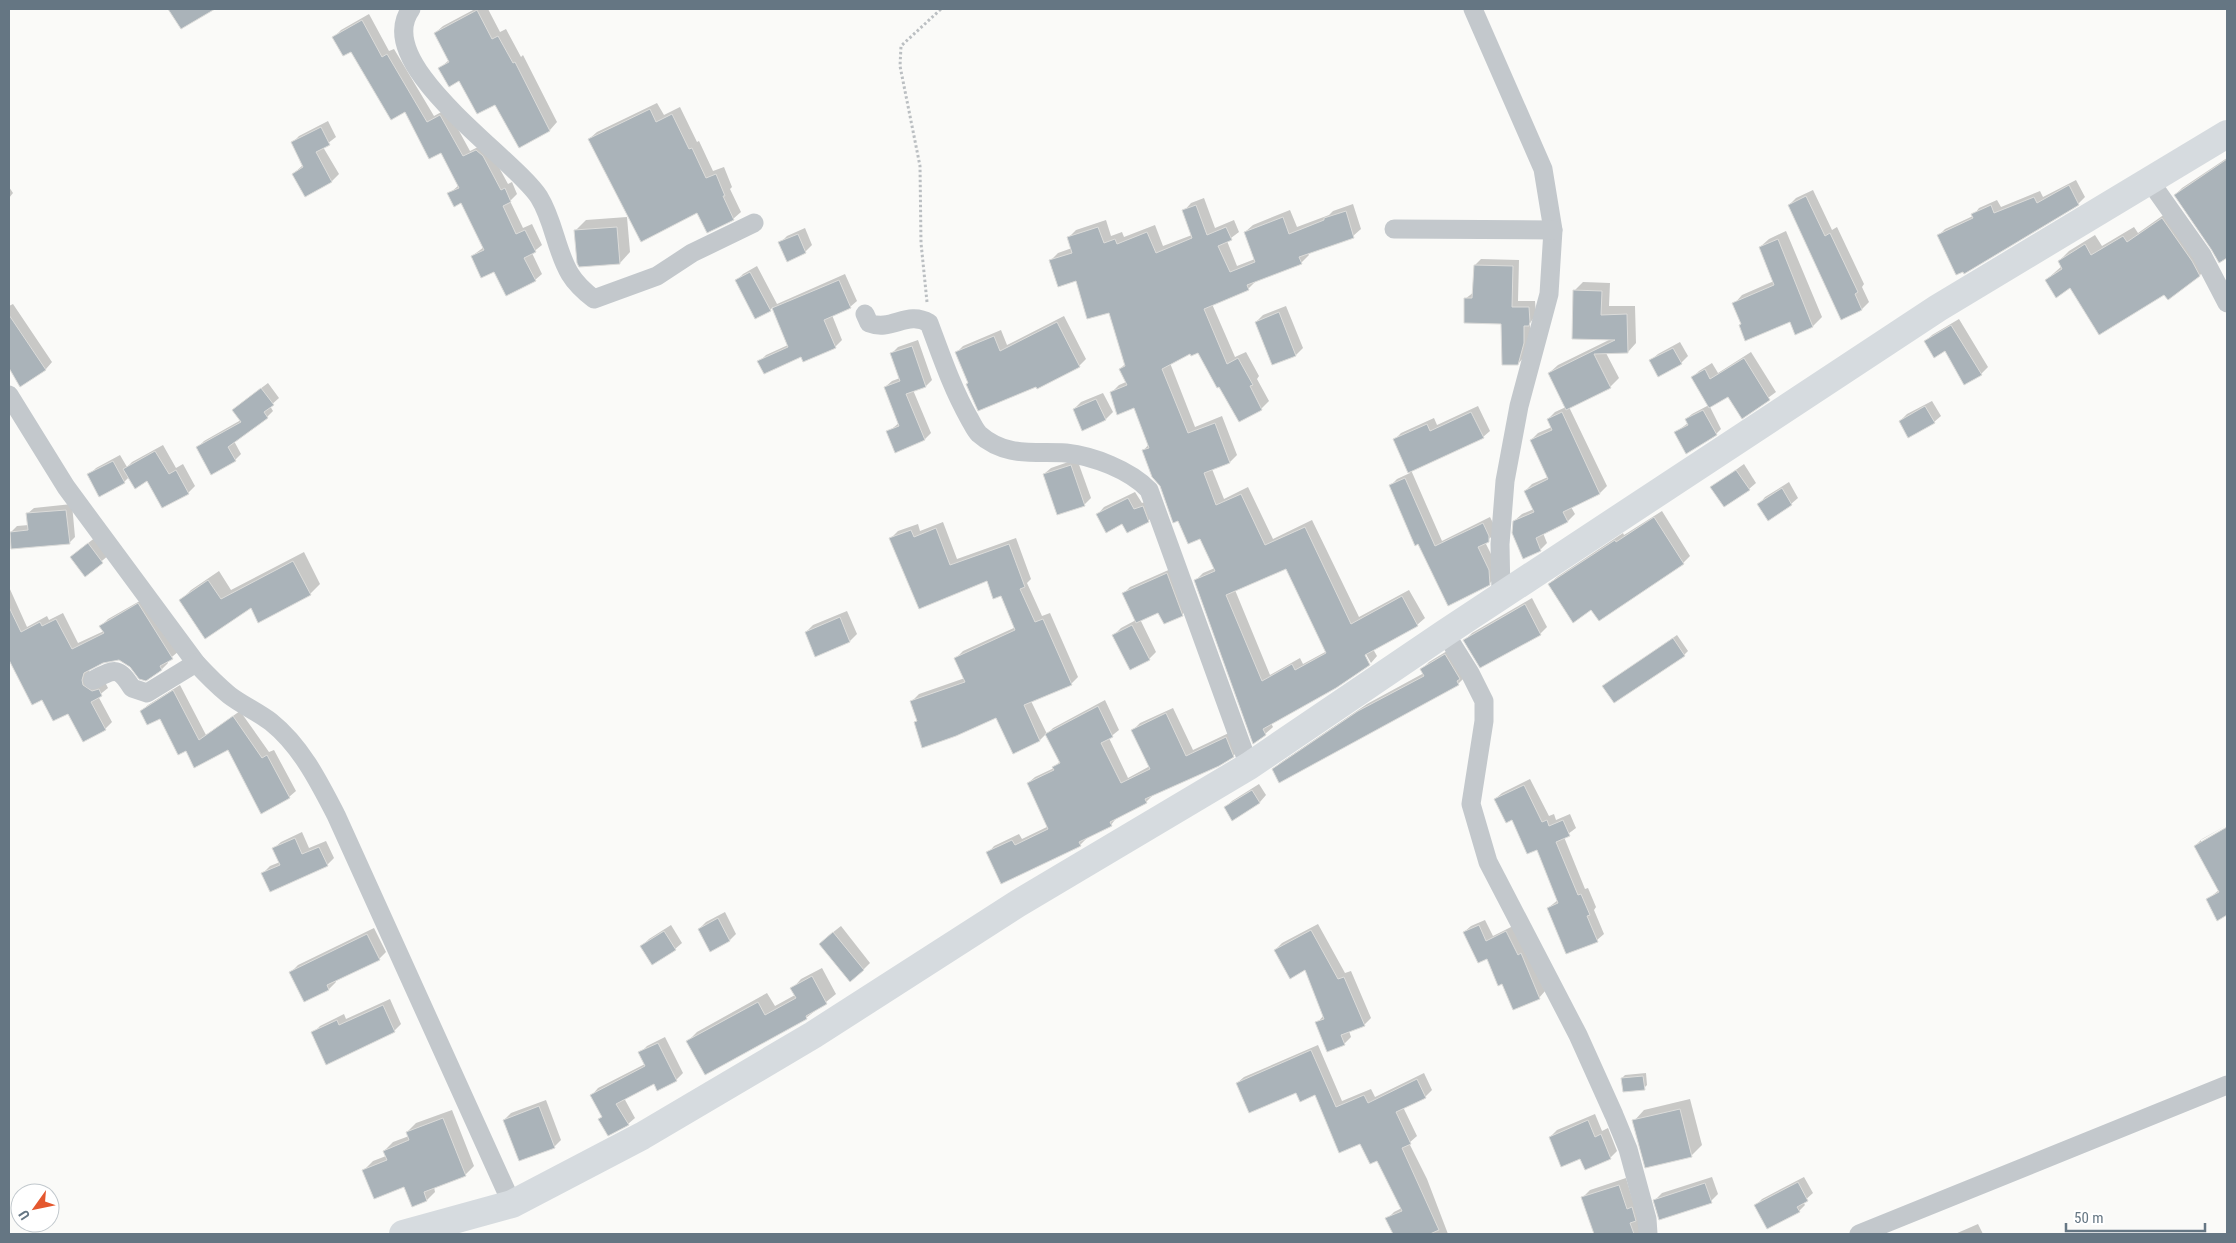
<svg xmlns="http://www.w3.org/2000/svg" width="2236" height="1243" font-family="'Roboto Condensed',sans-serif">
<rect width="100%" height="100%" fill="#fafaf8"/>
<g fill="#0003" fill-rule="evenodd">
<polygon points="475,9 488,9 500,32 506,29 521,57 523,55 557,122 550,130 519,146 496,103 440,68 449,60 435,33 443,26"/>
<polygon points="369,14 389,51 394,49 434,116 447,109 470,151 484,144 489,149 508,184 512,182 517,194 510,201 523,228 532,224 542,245 532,253 542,274 535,280 495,271 472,256 484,247 461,201 449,194 459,185 441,151 352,50 334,37 341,30"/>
<polygon points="657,103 664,115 680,107 697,142 699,141 713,171 724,167 732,187 730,189 741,212 733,219 698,211 589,139 597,132"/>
<polygon points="328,121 336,137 323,147 339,174 332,181 306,195 293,174 303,165 292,143 299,136"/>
<polygon points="2227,158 2227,256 2219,261 2175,195 2182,188"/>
<polygon points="2076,180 2085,197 2078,204 1964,273 1939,235 1945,229 1973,216 1979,208 1997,200 2001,207 2040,191 2043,197"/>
<polygon points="9,187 13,193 9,198"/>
<polygon points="1813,190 1832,230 1837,227 1864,284 1862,287 1869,302 1862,309 1842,318 1789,205 1796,198"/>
<path d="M1204 198 1215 228 1234 220 1239 232 1227 241 1237 266 1255 259 1245 232 1253 225 1290 210 1297 227 1329 215 1333 211 1353 204 1361 229 1353 236 1307 252 1309 255 1301 263 1256 281 1248 289 1212 304 1235 357 1246 352 1259 376 1257 379 1269 401 1261 409 1239 420 1199 351 1191 353 1170 363 1195 427 1222 416 1237 455 1230 462 1212 469 1224 499 1248 487 1273 539 1312 520 1359 617 1409 590 1425 618 1417 625 1373 649 1377 656 1371 663 1363 649 1271 723 1273 727 1265 734 1195 581 1203 573 1215 568 1200 537 1179 519 1143 451 1149 444 1135 406 1111 393 1119 385 1126 382 1120 369 1125 364 1110 311 1076 279 1051 260 1058 253 1072 248 1069 237 1076 230 1106 220 1111 236 1122 232 1124 237 1155 225 1163 246 1192 235 1184 211 1191 203ZM1287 568 1327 651 1303 664 1300 658 1270 675 1235 590Z"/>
<polygon points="2172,209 2210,265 2200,275 2164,293 2071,286 2046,280 2062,266 2059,261 2069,251 2095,235 2102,246 2134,227 2138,233"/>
<polygon points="627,217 630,252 620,263 575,231 586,220"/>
<polygon points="805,228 812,245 805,252 780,243 787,236"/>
<polygon points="1786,231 1822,317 1813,326 1795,333 1790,321 1742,323 1734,304 1742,295 1774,281 1760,247 1769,239"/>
<polygon points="1481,259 1519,260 1518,301 1535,301 1536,315 1530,323 1530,335 1524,357 1518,364 1503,323 1465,299 1474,292 1475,265"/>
<polygon points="757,266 777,304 845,274 857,301 850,307 832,315 842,340 835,347 801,355 759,362 766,355 788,345 773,307 770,310 736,281 743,274"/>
<polygon points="1583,282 1610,283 1609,306 1635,306 1636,343 1628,352 1606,353 1619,378 1610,387 1569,407 1607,486 1600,493 1571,507 1575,514 1568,521 1543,533 1547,543 1540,550 1514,521 1522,514 1534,509 1525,491 1532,484 1548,477 1531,440 1538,433 1552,427 1548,419 1555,412 1566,407 1549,373 1558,365 1611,339 1574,291"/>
<polygon points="13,304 52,362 46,369 20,385 9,366 11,362 9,359 9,306"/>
<polygon points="1286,306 1303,348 1296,355 1273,364 1256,322 1263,315"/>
<polygon points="1064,316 1086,359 1079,366 969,383 956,353 963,346 1001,330 1007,345"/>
<polygon points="1959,319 1988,367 1981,374 1965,383 1946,349 1925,342 1932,335"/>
<polygon points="918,340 932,380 926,386 913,390 931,433 925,439 896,451 888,432 899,423 885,387 892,381 900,378 892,353 898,347"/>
<polygon points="1680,342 1688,356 1681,363 1651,360 1658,354"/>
<polygon points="1751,352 1776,392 1742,417 1728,396 1710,407 1721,429 1716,434 1676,432 1688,423 1686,419 1692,414 1709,405 1692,378 1699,371 1712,363 1718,373"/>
<polygon points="268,383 279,398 270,406 273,411 267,417 234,441 241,454 235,460 197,448 204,441 241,420 240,404"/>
<polygon points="1103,393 1113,412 1106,419 1083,429 1074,409 1081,402"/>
<polygon points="1932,401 1941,416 1934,422 1900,421 1907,414"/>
<polygon points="1478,406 1490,431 1483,437 1411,470 1442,541 1490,517 1496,529 1495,534 1485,542 1495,562 1496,577 1489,584 1448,604 1390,486 1397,479 1410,473 1394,440 1401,433 1434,418 1437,425"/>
<polygon points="163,445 176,468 183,464 195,486 188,493 163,507 148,480 129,477 124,482 89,475 96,468 120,455 127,467 132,462"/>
<polygon points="1077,459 1091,498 1084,505 1044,474 1051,468"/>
<polygon points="1744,464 1756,483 1749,489 1712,487"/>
<polygon points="1789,482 1798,498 1791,504 1759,504 1765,497"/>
<polygon points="1135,492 1142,503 1150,500 1155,514 1148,521 1098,514 1104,507"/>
<polygon points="72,504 75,537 69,543 11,532 17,526 29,525 27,514 34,508"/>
<polygon points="1662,511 1690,556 1683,563 1549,584 1557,577 1623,533 1624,535"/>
<polygon points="943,522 957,559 1016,538 1031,579 1027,583 1042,616 1050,613 1078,677 1071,684 1031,701 1047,734 1053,728 1105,700 1119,730 1109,738 1128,778 1150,766 1133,730 1140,723 1173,708 1193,750 1233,731 1240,749 1233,756 1153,795 1146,802 1117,817 1111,825 1087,838 1080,845 1002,882 988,853 994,846 1019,834 1022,839 1049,826 1028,783 1035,777 1054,768 1060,761 1046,734 1040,740 1014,752 996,716 915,723 918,720 912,701 919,694 965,678 956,658 963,651 1016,627 1001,594 987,579 920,607 891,538 898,531 918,524 920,531"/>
<polygon points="96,537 109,555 85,575 79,550"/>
<polygon points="304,552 320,584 310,594 251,606 181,600 191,590 219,571 231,590"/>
<polygon points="1173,568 1188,608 1182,615 1159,611 1140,619 1156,652 1149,659 1114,635 1121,628 1136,620 1124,593 1130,587"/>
<polygon points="9,587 27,627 47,616 49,620 63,613 78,643 104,631 101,626 108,619 145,598 179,651 167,661 168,663 162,669 131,666 119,658 102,662 89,669 89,679 106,684 108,688 98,696 112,722 105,729 42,698 33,704 9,658"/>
<polygon points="1532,598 1547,627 1540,634 1465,640 1472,633"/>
<polygon points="847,611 857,634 850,641 806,632 813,625"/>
<polygon points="1677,635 1688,651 1684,655 1608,683"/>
<polygon points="1452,648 1465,677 1458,684 1280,781 1273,770 1280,763 1367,704 1424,673 1422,669 1429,662"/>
<polygon points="180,685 206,735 240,711 269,752 274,750 296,791 289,797 228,748 186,749 160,717 141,711 148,705"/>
<polygon points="1530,779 1549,816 1554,814 1556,820 1570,814 1576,828 1564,837 1585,889 1588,888 1596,907 1594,910 1604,934 1597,940 1548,908 1558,900 1538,849 1495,799 1502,793"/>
<polygon points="1259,784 1266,795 1260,802 1233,819 1225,808 1232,801"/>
<polygon points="2227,825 2201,840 2201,843 2227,829 2227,913 2218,919 2207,900 2219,890 2195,846 2202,839"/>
<polygon points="302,832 309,848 326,841 334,858 327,865 263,873 270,866 280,862 274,848 281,842"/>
<polygon points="725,912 736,934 730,940 699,929 706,922"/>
<polygon points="1485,920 1493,936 1513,926 1545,991 1539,998 1502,982 1488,957 1464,932 1471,926"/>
<polygon points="1318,924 1345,973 1351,971 1371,1018 1364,1025 1349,1031 1351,1037 1344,1044 1317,1023 1324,1015 1306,969 1275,950 1282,943"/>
<polygon points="671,925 682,943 675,949 642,946 649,939"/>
<polygon points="841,926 870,963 863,970 827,937"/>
<polygon points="374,928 386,952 379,959 335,980 336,982 329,989 305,1001 291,972 298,965"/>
<polygon points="822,968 836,994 806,1018 688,1041 697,1032 767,993 775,1006 795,995 792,989 801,979"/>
<polygon points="390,999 401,1024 394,1031 313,1033 320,1026 344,1014 346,1019"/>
<polygon points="665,1037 683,1073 676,1080 654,1082 624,1098 635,1118 628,1124 600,1119 603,1116 592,1095 598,1088 645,1064 640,1053 647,1046"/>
<polygon points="1318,1045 1342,1101 1371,1089 1375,1097 1424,1073 1432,1090 1425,1097 1403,1107 1417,1136 1409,1143 1427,1179 1448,1234 1394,1234 1387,1219 1394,1212 1402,1208 1377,1159 1315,1094 1237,1083 1244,1077"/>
<polygon points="1646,1073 1647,1085 1644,1088 1622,1078 1625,1075"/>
<polygon points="1690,1099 1702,1145 1691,1156 1634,1121 1644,1110"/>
<polygon points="546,1100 561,1140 554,1147 504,1120 511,1113"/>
<polygon points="452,1110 474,1166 465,1175 434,1187 435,1192 427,1200 405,1186 364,1170 373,1161 386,1156 384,1151 393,1142 409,1136 407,1132 416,1123"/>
<polygon points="1595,1114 1602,1131 1608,1128 1617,1151 1610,1158 1580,1157 1550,1137 1557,1130"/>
<polygon points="1712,1177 1718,1194 1711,1201 1655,1200 1662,1193"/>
<polygon points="1804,1177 1813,1193 1803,1202 1805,1205 1799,1211 1756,1205 1762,1199"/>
<polygon points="1626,1178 1643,1234 1602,1234 1599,1225 1583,1197 1590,1190"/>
<polygon points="1978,1224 1983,1234 1955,1234"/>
</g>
<g fill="#aab3b9" stroke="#dcdcda" fill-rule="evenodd">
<polygon points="168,9 215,9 181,29"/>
<polygon points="477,10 492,39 498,36 513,63 515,62 550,131 519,148 495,105 477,114 459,81 449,87 438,68 449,62 434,33"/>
<polygon points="362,20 382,57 387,54 427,122 440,115 463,156 476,150 483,156 501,190 505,188 511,202 503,206 516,234 525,230 536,252 524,258 536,281 506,296 494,272 481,278 471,256 484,250 461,203 454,207 447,193 459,188 441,153 429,159 405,112 391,120 351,52 343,56 332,37"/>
<polygon points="650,109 656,122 672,114 689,149 692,148 706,178 716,174 725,196 723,196 734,220 707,233 697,213 641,242 588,139"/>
<polygon points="321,127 330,145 316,152 332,182 305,197 292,174 303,167 291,142"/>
<polygon points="2227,159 2227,258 2219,263 2211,249 2174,195"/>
<polygon points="2069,185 2079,205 1964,274 1963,272 1956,275 1937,235 1973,218 1971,214 1991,205 1994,213 2034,197 2037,203"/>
<polygon points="1806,196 1825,236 1830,233 1858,292 1855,294 1862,310 1841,320 1788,205"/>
<path d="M1196 205 1207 235 1226 227 1232 240 1218 246 1230 272 1255 262 1244 232 1283 217 1289 234 1324 220V218L1346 211 1354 238 1299 257 1302 264 1247 285 1249 290 1204 309 1227 364 1238 358 1253 385 1250 386 1262 410 1239 422 1219 387 1217 388 1198 353 1191 356 1190 354 1162 369 1188 433 1215 423 1230 463 1204 473 1216 505 1241 494 1265 545 1305 527 1351 624 1402 596 1418 626 1365 655 1370 665 1336 688 1263 729 1266 735 1253 744 1194 580 1215 571 1200 539 1188 544 1178 521 1173 523 1160 486 1152 477 1142 450 1149 448 1134 408 1117 415 1110 392 1127 385 1119 369 1125 366 1109 313 1087 319 1076 281 1058 287 1049 260 1072 253 1067 237 1098 227 1104 243 1115 239 1117 244 1147 232 1156 253 1192 238 1182 210ZM1286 569 1326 653 1295 670 1292 664 1262 681 1226 595Z"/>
<polygon points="2162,218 2192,261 2200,276 2168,300 2164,295 2099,335 2070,288 2056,298 2045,280 2062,269 2058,261 2085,244 2091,255 2123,236 2127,242"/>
<polygon points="617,227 620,264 579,267 577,263 574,230"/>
<polygon points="798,234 806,253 787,262 778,242"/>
<polygon points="1778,239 1813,327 1795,335 1790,322 1745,341 1739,325 1741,324 1732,303 1774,285 1759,247"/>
<polygon points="1474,265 1513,266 1512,307 1529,307 1530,322 1529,326 1524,326 1524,343 1518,365 1502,365 1501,324 1464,323 1464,298 1472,298"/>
<polygon points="750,272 771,311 755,319 735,280"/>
<polygon points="839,280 851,308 824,320 836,348 803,362 801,357 764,374 757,361 788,347 772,308"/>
<polygon points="1573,290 1602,291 1601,315 1627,314 1628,353 1594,354 1611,388 1566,410 1548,373 1615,340 1572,339"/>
<polygon points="1279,312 1296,356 1272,365 1255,322"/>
<polygon points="9,315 46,370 20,387 9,368"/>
<polygon points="1057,322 1080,367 1037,389 1036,387 978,411 966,384 968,383 955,352 994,336 1000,351"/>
<polygon points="1951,325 1982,375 1964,385 1945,351 1934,358 1924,341"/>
<polygon points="912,346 926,387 906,394 925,440 895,453 886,431 899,426 884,387 900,381 890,353"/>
<polygon points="1673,348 1682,364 1658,377 1649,360"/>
<polygon points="1744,358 1770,400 1742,419 1728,397 1709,408 1691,377 1705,369 1710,379"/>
<polygon points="261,388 274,405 264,412 268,418 228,447 236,461 211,475 196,447 241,422 232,410"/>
<polygon points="1096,399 1106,420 1082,431 1073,409"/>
<polygon points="1925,406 1935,423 1908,438 1899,421"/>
<polygon points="1703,410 1717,435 1686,454 1674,432 1688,425 1685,419"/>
<polygon points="1471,412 1484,438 1408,473 1393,439 1427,424 1430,431"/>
<polygon points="1562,412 1600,494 1563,512 1568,522 1536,538 1541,551 1523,559 1512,533 1513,521 1534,512 1524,491 1548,479 1530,440 1552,430 1547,419"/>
<polygon points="155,451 169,474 176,470 189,494 162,508 147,481 135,489 123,469"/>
<polygon points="113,461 125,483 99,497 87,474"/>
<polygon points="1071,465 1085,506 1057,515 1043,474"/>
<polygon points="1736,470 1750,490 1724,507 1710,487"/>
<polygon points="1405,478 1435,546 1483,523 1489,536 1489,542 1478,547 1489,570 1490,585 1448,606 1418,544 1415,546 1389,485"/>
<polygon points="1782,488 1792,505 1768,521 1757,504"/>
<polygon points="1128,498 1134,509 1143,506 1149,522 1127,533 1122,524 1106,533 1096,514"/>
<polygon points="66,510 70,544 11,549 10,532 28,530 26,513"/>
<polygon points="1654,517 1684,564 1599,621 1591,610 1573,623 1548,584 1615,540 1616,542"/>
<polygon points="936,528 950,565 1009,544 1025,587 1020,589 1035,622 1043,619 1072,685 1024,705 1040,741 1013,754 996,718 956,736 922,748 914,722 917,721 910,701 965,682 954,658 1015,630 1001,596 993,599 987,581 919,609 889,538 911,530 914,537"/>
<polygon points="88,543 103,563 85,577 70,557"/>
<polygon points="293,561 311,595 258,623 251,608 205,639 179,600 208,580 221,599"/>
<polygon points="1167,573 1183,616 1164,624 1158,613 1136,623 1122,593"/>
<polygon points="138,603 173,659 160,666 162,670 146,681 139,679 130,667 119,660 103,663 84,673 82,680 83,685 92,691 99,689 102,696 91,702 106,730 83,742 68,714 53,721 42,700 32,705 9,660 9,607 21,632 40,622 42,626 56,619 72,649 104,633 99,626"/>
<polygon points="1525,604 1541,635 1480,668 1463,640"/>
<polygon points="840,617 850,642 815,657 805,632"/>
<polygon points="1132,625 1150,660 1130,670 1112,635"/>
<polygon points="1673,638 1685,656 1614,703 1602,686"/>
<polygon points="1445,654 1460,679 1457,681 1459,685 1279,783 1272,769 1358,711 1424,676 1420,669"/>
<polygon points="173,690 199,740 233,716 262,758 267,755 290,798 261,814 228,750 194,768 186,751 178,755 160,719 147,725 140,711"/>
<polygon points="1098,706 1113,737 1101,743 1121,783 1150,769 1131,730 1166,713 1186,756 1226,737 1234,757 1219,766 1145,799 1147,803 1110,822 1112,826 1079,842 1081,846 1001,884 986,852 1012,840 1015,845 1048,829 1027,783 1054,770 1052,767 1060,763 1045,734"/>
<polygon points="1524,785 1542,822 1547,820 1549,826 1563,820 1570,836 1556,842 1578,895 1581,894 1590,915 1587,916 1598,942 1566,954 1547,908 1558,903 1537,850 1527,854 1512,820 1506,823 1494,799"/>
<polygon points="1252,790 1260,803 1232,821 1224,807"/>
<polygon points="2227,827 2227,915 2217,921 2206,899 2219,892 2194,846"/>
<polygon points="295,838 302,854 319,847 328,866 270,892 261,873 280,865 272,848"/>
<polygon points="718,918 730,941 710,952 698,929"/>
<polygon points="1479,925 1486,941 1506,931 1518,955 1521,953 1540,999 1513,1010 1502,984 1498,986 1487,959 1478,963 1463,932"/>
<polygon points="1311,930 1338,979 1344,977 1365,1026 1341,1035 1345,1045 1327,1052 1315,1022 1324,1019 1305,970 1290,979 1274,950"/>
<polygon points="664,931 676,950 652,965 640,946"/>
<polygon points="833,932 864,970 850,982 819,944"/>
<polygon points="367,934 380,960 327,985 329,990 304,1002 289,972"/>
<polygon points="812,976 827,1004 806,1016 807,1019 705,1075 686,1041 758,1002 765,1015 796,998 790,988"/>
<polygon points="383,1005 395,1032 326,1065 311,1032 337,1020 339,1025"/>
<polygon points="658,1043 677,1081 657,1091 654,1084 616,1104 629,1125 608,1136 598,1119 602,1117 590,1095 645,1066 638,1052"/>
<polygon points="1311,1050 1336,1107 1364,1095 1368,1103 1417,1079 1426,1098 1396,1112 1411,1144 1402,1148 1439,1230 1430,1234 1393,1234 1385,1218 1402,1211 1377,1161 1370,1164 1360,1144 1339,1153 1315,1095 1300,1102 1296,1093 1249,1113 1236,1083"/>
<polygon points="1643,1076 1645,1090 1623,1092 1621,1078"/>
<polygon points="539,1106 555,1148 519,1161 503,1120"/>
<polygon points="1680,1109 1692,1157 1645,1168 1632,1120"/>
<polygon points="443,1118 466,1176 424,1192 427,1201 412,1207 404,1187 374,1199 362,1170 387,1160 383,1151 409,1140 406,1132"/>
<polygon points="1588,1120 1595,1137 1601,1134 1611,1159 1585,1170 1580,1159 1561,1167 1549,1137"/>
<polygon points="1798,1182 1808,1201 1797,1207 1800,1212 1767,1229 1754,1205"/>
<polygon points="1705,1183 1712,1203 1659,1220 1653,1200"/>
<polygon points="1619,1185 1627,1209 1632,1207 1636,1221 1630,1223 1634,1234 1594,1234 1581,1197"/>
</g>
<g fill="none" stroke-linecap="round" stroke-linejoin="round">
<polyline stroke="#bbbfc2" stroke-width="3" stroke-dasharray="2.5 2.5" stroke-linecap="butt" points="927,302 921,243 920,166 900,66 901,46 941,9"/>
<g stroke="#c3c8cc" stroke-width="19">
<path d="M411 9C370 64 512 156 539 197 554 221 556 251 570 274 576 284 585 292 594 299L657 276 692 253 754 223"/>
<polyline points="1473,9 1543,169 1553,230 1549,294 1519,406 1505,481 1500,544 1501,596"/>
<polyline points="2149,180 2202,255 2227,303"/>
<polyline points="1394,229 1553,230"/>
<path d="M865 314 869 323C892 332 907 310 929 323 941 355 952 388 969 418 972 423 975 430 979 434 1006 458 1035 451 1066 453 1093 456 1130 470 1149 490L1249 766"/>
<path d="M9 395 66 487 196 663C207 675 217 685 229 695 242 705 258 712 271 722 301 746 319 782 336 815L512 1204"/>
<polyline points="1445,633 1470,673 1484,701 1484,721 1471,804 1488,862 1578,1035 1614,1115 1628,1149 1647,1219 1648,1234"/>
<path d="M93 680C115 669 118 666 132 688L147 693 196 663"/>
<polyline points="1859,1234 2227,1085"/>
</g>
<polyline stroke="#d6dbdf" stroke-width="28" points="403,1234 512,1204 642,1136 813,1035 1017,904 1249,766 1445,633 1938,308 2227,134"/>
</g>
<rect width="2236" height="1243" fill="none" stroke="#657683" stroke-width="20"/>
<g transform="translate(35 1208) rotate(237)"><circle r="24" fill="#ffffff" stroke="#c1c8cd"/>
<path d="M0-4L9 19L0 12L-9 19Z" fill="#e4572e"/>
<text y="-8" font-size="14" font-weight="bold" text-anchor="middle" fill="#657683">U</text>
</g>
<path d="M2066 1223v8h139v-8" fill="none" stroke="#657683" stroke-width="2.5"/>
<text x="2074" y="1223" font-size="15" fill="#657683" stroke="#ffffff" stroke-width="4" paint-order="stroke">50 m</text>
</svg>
